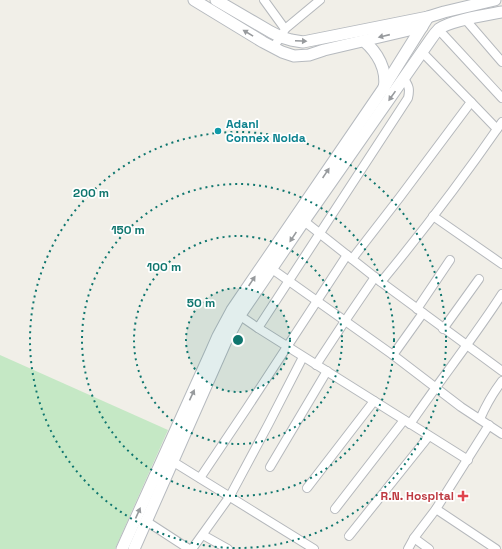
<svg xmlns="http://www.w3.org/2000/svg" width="502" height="549" font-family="'Space Grotesk',sans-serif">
<rect width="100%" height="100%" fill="#f1efe8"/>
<polygon fill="#c5e8c5" points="0,355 168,430 115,549 0,549"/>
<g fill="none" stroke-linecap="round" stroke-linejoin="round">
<defs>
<g id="street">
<polyline points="264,0 285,29 281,37 273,47"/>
<polyline points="465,19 502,62"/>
<polyline points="285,29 320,0"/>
<polyline points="439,30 502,98"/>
<polyline points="471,102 497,129"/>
<polyline points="433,216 502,264"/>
<polyline points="304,221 381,282 502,371"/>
<polyline points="352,259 400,197 471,102 422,52"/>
<polyline points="272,269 393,355 461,407 502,434"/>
<path d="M381 282C424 230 464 177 502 122"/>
<polyline points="417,309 450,260"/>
<polyline points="236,313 258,328 468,460"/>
<path d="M258 328 408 98C410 89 409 86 404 79"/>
<polyline points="443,329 479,279"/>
<polyline points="393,355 423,313"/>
<polyline points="316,365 345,321 375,277"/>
<path d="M480 419C486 405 493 393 502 381"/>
<path d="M410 424C440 380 473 339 502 294"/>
<polyline points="172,461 314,549"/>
<polyline points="270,467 327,371"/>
<polyline points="200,478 247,408 347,255"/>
<polyline points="307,488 374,401"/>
<polyline points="335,509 404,420"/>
<polyline points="436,509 496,549"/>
<polyline points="146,521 189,549"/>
<polyline points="203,535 228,549"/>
<polyline points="349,536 429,436"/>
<polyline points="414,538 429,549"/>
<polyline points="192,549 230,496 268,425 303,357"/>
<polyline points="408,549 414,538 436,509 489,425"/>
</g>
<g id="secondary">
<polyline points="194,0 263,42 282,52 294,56 309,55 324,50 422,27"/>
<polyline points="216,0 271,32 281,37 291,40 303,42 428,17 444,12 495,0"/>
<path d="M364 41C377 52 388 70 384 89"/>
<polyline points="122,549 211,352 218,336 232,310 383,89 428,17"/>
<path d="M134 549 225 343 240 315 304 221 431 39C433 36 436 32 439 29 451 20 486 15 502 12"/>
</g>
</defs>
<use href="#street" stroke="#b5b8bc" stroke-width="10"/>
<use href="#secondary" stroke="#b6babf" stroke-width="13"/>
<use href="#street" stroke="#fff" stroke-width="8"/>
<use href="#secondary" stroke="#fff" stroke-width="11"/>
</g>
<defs><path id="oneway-solid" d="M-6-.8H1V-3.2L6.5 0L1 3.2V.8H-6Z"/></defs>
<g fill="#979a9d">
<use href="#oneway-solid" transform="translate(248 33) rotate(-149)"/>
<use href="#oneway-solid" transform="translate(384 36) rotate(167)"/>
<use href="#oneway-solid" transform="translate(301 41) rotate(2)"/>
<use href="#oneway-solid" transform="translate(392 96) rotate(125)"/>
<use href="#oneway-solid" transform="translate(326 173) rotate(-56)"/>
<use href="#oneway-solid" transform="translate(293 237) rotate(124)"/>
<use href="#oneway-solid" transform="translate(252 281) rotate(-56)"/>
<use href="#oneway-solid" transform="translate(192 395) rotate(-65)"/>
<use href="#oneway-solid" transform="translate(138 513) rotate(-66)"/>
</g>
<circle cx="238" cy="340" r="52" fill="#0f766e" fill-opacity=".12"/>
<g fill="none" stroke="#0f766e" stroke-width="2" stroke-dasharray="2 4">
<circle cx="238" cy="340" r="52"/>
<circle cx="238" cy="340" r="104"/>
<circle cx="238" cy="340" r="156"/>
<circle cx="238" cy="340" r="208"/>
</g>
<circle fill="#0f9aa8" stroke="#fff" stroke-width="1.5" cx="218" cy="131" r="4"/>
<path fill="#e0444e" stroke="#fff" stroke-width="1.5" d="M461 490h4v4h4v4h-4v4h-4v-4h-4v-4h4z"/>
<g text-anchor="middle" stroke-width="3.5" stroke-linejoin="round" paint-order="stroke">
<g font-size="12" font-weight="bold" fill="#0d838f" stroke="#fff" text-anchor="start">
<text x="226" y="128">Adani<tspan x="226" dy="14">Connex Noida</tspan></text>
</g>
<g font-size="12" font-weight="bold" fill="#be3a42" stroke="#fff" text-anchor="end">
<text x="454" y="500">R.N. Hospital</text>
</g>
</g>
<circle cx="238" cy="340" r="6" fill="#0f766e" stroke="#fff" stroke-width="2"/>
<g font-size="12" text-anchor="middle" font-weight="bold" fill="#0f766e" stroke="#fff" stroke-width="3.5" stroke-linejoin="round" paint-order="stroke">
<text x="91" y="197">200 m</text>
<text x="128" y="234">150 m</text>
<text x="164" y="271">100 m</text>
<text x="201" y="307">50 m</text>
</g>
</svg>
